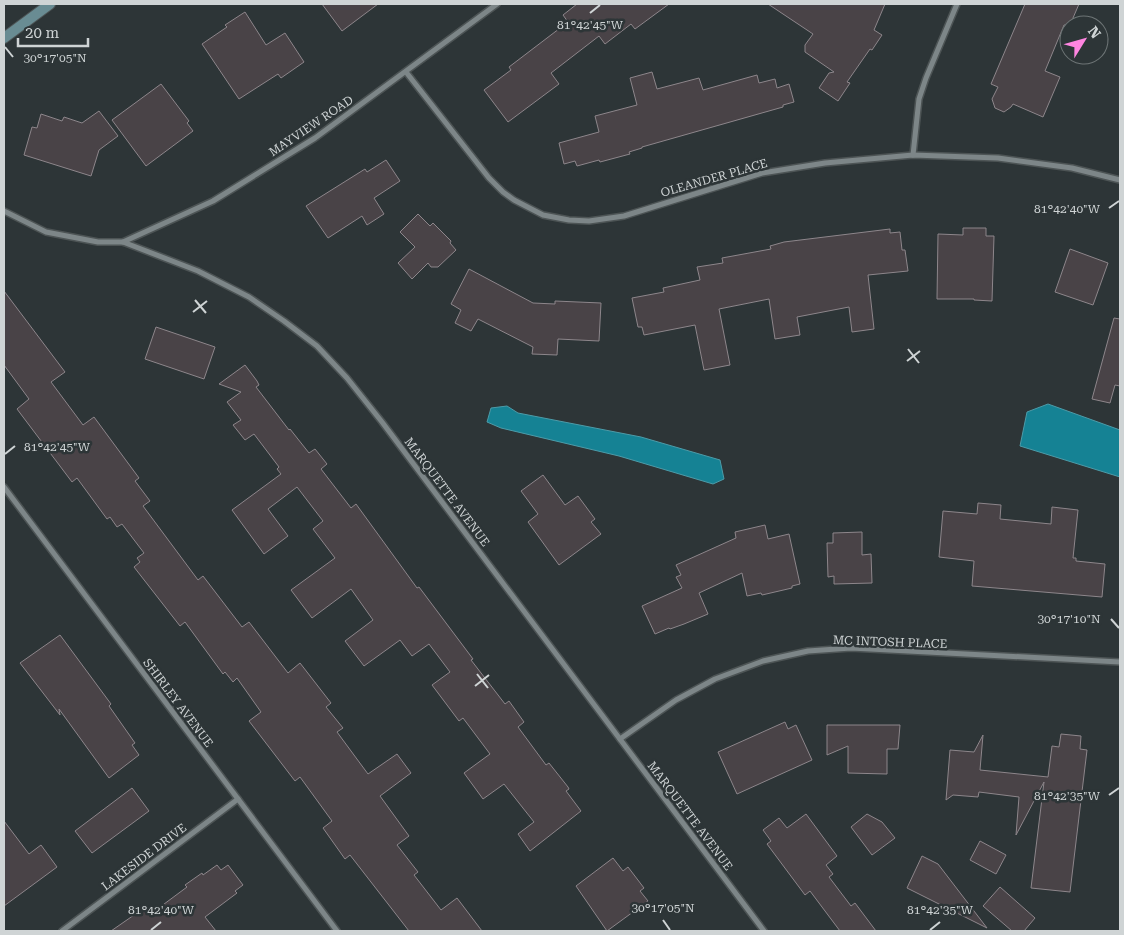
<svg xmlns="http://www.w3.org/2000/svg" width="1124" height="935" font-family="'Roboto Serif',serif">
<rect width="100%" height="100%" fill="#2d3537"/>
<g fill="#158294" stroke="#4d9ba8">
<polygon points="1048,404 1120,430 1120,477 1020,446 1027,412"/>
<polygon points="507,406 518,413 641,437 720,460 724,479 713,484 619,456 501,428 487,422 491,408"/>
</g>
<g fill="#494347" stroke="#8d868b">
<polygon points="322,4 378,4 342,31"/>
<polygon points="577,4 669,4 635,29 631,24 605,44 599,36 551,73 559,84 508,122 484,90 511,70 509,67 568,22 563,15"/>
<polygon points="768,4 885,4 874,30 882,35 872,50 870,49 847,82 850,83 838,101 819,88 829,73 834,72 805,52 805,45 813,34"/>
<polygon points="1025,4 1079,4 1070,25 1064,25 1045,71 1060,77 1043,117 1013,104 1011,107 1004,112 995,108 992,99 998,87 991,84"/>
<polygon points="245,12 266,45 285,33 304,62 281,78 278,74 239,99 202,44 227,27 225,25"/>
<polygon points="652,72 657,89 699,78 703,90 757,75 759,83 775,79 777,88 789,84 794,102 783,105 783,107 642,147 642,148 629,152 630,154 600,162 599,160 577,166 575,161 564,164 559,143 599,132 595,116 637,105 630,78"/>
<polygon points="161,84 189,121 187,123 193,131 146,166 112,120"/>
<polygon points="99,111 118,136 99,150 91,176 24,155 32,127 37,128 41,114 62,121 64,117 82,123"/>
<polygon points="386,160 400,181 374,198 384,214 367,225 362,216 328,238 306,206 365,169 367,172"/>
<polygon points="418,214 430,226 433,223 451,241 450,243 456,250 438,267 431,267 428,263 412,279 398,263 415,247 400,232"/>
<polygon points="963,228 986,228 986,236 994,236 992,301 974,300 974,299 937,299 938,234 963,235"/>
<polygon points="890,229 890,233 900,232 902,250 905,250 908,271 868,275 874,329 852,332 849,307 797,317 800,335 775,339 769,299 719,309 730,365 704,370 695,325 644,335 642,327 638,327 632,298 664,292 663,288 700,280 697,267 723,263 722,258 771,249 770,246 784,242"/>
<polygon points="1070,249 1108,263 1093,305 1055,292"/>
<polygon points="469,269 533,303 555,304 555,301 601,303 599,341 558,339 557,355 532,354 533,347 478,319 471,331 455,323 461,310 451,304"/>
<polygon points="4,291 65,372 51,382 83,425 94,417 139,478 135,481 150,501 143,506 198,580 203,576 242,627 249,622 288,673 300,663 331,703 326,707 343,728 337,732 368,774 397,754 411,773 380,796 409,836 397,845 418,872 414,875 441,910 457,898 482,931 409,931 350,855 345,859 323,828 332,821 300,777 295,781 249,721 261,712 237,678 233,682 225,672 223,674 185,622 180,626 134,567 140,562 137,558 144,553 122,524 117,527 110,517 107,519 77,478 72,482 17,409 29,399 4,365"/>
<polygon points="1114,318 1120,319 1120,386 1115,385 1110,403 1092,399"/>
<polygon points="156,327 215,347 204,379 145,359"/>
<polygon points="245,365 257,381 259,385 256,387 289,430 290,429 309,453 315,449 327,464 321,469 351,508 356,504 417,588 419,587 473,659 471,660 505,704 509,701 524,722 518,727 546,765 549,763 568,787 569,789 566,791 581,811 530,851 518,834 534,822 504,784 483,799 464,773 490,754 463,718 459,721 432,685 450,672 429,644 412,656 400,640 364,666 345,641 373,620 351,589 312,618 291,590 335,558 313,529 323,521 297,487 268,509 288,536 264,554 232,510 281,474 277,469 279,467 254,434 245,440 233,425 241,420 227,402 241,392 219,384"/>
<polygon points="543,475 565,505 578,496 595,519 591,522 601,534 559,565 528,522 538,514 521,491"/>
<polygon points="978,503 1001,505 1000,519 1051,524 1052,507 1078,510 1073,558 1076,558 1076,561 1105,564 1102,597 972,586 974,561 939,557 943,511 977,514"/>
<polygon points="765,525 768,539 789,534 800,584 792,586 792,588 762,595 761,593 747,596 742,573 699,593 708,614 684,624 670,629 669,628 655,634 642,606 682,588 676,577 681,575 676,565 736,538 735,532"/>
<polygon points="862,532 862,555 871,554 872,583 834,584 834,576 828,577 827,543 833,543 833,533"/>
<polygon points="60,635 111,704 109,706 135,743 132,745 139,755 109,778 59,709 60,715 20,663"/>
<polygon points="785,722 788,729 796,725 812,760 737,794 718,752"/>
<polygon points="827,725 900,725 898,749 887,749 887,774 848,773 848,746 827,755"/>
<polygon points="1061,734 1081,736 1080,749 1087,750 1070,892 1031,888 1044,782 1016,835 1019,797 979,792 978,797 953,795 946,800 950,750 974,752 983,735 980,770 1048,777 1052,746 1059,747"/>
<polygon points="132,788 149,811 92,853 75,831"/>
<polygon points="806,814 837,856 826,865 833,874 829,877 851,906 855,903 876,931 840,931 810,891 805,895 767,844 771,841 763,830 779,818 787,828"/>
<polygon points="867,814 882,822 895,838 872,855 851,827"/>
<polygon points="4,821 29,854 41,845 57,867 4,906"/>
<polygon points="980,841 1006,855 996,874 970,860"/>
<polygon points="922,856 938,864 987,928 907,888"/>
<polygon points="613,858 623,871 628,867 644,888 640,891 648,901 607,931 576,886"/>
<polygon points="217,865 221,870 228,865 243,885 235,891 237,893 205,917 216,931 111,931 147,906 152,913 187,887 185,885 202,873 203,875"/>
<polygon points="1000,887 1035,918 1024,931 1012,931 983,906"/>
</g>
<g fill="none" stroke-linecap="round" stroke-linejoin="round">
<defs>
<g id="minor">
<polyline points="406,72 489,178 503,192 514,200 543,215 569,220 589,221 624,216 762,173 825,163 913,155 998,158 1072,168 1120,180"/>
<polyline points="913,155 919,99 926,78 957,4"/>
<polyline points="4,211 46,232 98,242 123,242 198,271 249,297 284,321 317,346 347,378 382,422 764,931"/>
<polyline points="123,242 213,201 315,138 497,4"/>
<polyline points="4,487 337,931"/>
<polyline points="620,739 676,700 715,679 763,661 808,651 851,648 1120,662"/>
<polyline points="62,931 238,799"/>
</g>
<polyline id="secondary" points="4,38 50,4"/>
</defs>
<use href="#minor" stroke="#4d5455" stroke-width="8"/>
<use href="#secondary" stroke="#4d5455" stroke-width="12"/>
<use href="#minor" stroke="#7d8688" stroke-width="5"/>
<use href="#secondary" stroke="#698c93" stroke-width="10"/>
</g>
<path fill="none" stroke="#cfd4d5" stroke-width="2" d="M590 13 600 5M5 47 13 57M1109 208 1119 201M195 300 206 313M193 312 207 301M908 349 919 363M907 361 920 351M5 454 15 446M1111 619 1119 628M477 674 488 688M475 686 489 675M1109 795 1119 788M663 920 670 930M151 930 161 922M930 930 940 922"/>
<g text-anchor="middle" stroke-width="5" stroke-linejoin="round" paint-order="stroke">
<g font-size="12" fill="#cfd4d5" stroke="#2d3537">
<text transform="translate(311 126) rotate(-34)" y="4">MAYVIEW ROAD</text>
<text transform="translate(714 178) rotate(-16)" y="4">OLEANDER PLACE</text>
<text transform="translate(447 492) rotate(53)" y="4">MARQUETTE AVENUE</text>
<text transform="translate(890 642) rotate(2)" y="4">MC INTOSH PLACE</text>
<text transform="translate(178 703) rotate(53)" y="4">SHIRLEY AVENUE</text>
<text transform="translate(690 816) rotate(53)" y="4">MARQUETTE AVENUE</text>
<text transform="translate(144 857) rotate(-37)" y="4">LAKESIDE DRIVE</text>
</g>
</g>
<g font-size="12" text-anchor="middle" fill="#cfd4d5" stroke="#2d3537" stroke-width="5" stroke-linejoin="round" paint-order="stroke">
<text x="590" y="29">81°42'45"W</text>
<text x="55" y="62">30°17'05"N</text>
<text x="1067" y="213">81°42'40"W</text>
<text x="57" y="451">81°42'45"W</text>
<text x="1069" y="623">30°17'10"N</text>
<text x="1067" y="800">81°42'35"W</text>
<text x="663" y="912">30°17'05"N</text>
<text x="161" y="914">81°42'40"W</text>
<text x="940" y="914">81°42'35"W</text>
</g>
<rect width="1124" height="935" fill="none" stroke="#cfd4d5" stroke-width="10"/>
<g transform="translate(1084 40) rotate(53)"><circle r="24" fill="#2d3537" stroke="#6e7576"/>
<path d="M0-4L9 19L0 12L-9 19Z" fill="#fe85e0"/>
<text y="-8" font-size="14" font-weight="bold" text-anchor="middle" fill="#cfd4d5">N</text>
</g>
<path d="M18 38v8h70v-8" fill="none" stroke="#cfd4d5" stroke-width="2.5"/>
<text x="25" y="38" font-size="15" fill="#cfd4d5" stroke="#2d3537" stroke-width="4" paint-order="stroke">20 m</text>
</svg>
